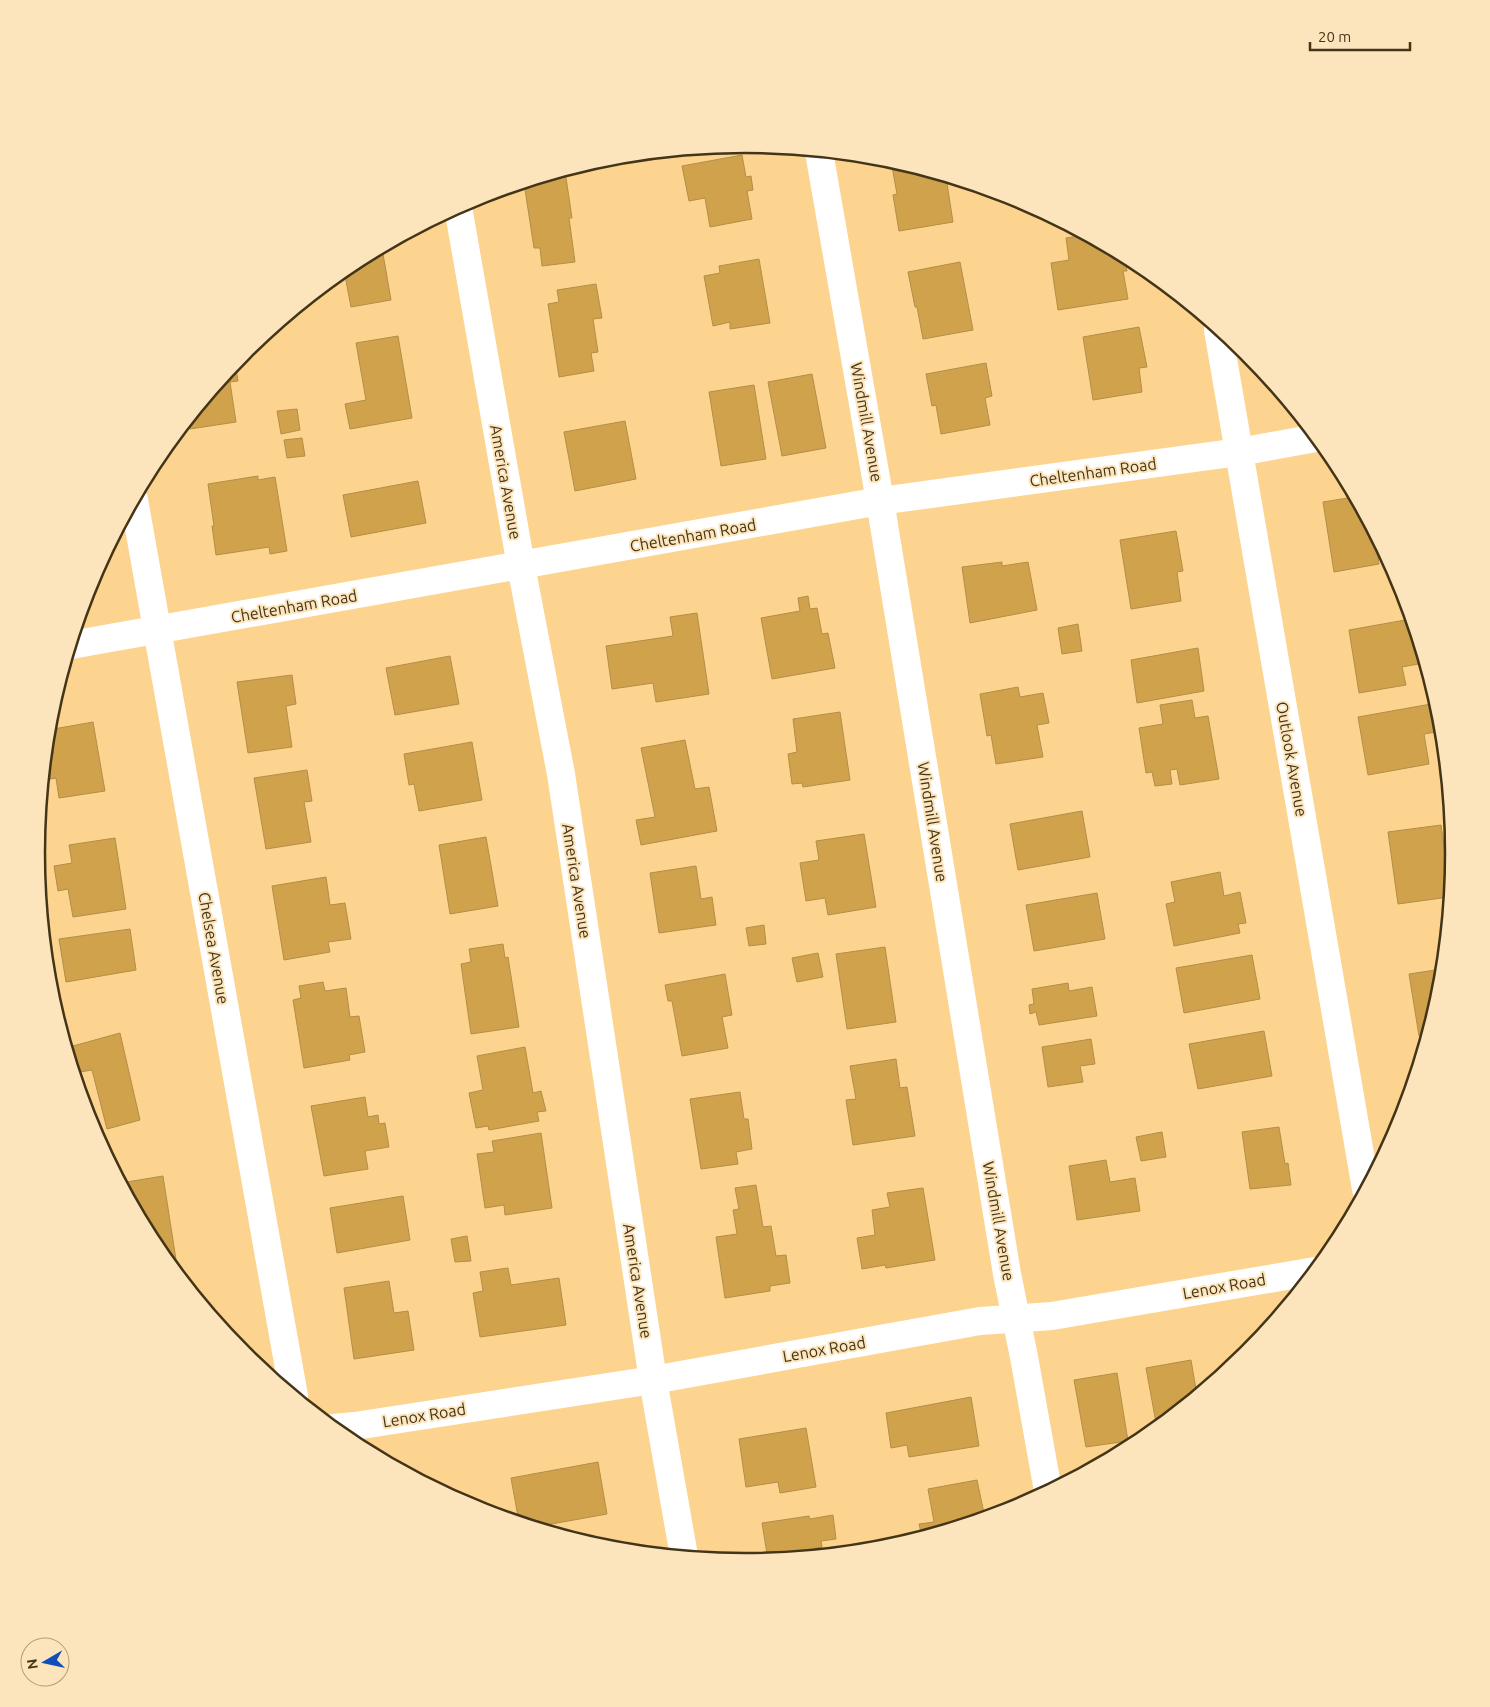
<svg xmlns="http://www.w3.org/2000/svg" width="1490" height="1707" font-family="Ubuntu,sans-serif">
<rect width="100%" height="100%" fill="#fcd48f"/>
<g fill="#d0a24c" stroke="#b38e49">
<polygon points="742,155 746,177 751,176 753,190 747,191 752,219 710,227 705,198 689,201 682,166"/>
<polygon points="891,161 946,177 953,222 899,231 893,195 897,194"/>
<polygon points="565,171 572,218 569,218 575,262 542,266 540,248 534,248 524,183"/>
<polygon points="1085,235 1124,256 1127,271 1123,271 1128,299 1058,310 1051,263 1069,260 1066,238"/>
<polygon points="382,248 391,300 351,307 344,270 351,264"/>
<polygon points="759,259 770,323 730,329 730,322 713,326 704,276 720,273 719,266"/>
<polygon points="960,262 973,330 923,339 917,307 915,307 908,272"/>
<polygon points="596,284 602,318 593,319 598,352 591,353 594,371 559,377 548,304 559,302 557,290"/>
<polygon points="1139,327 1147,367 1139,368 1142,392 1093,400 1083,337"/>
<polygon points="398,336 412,418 350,429 345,404 366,400 356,343"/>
<polygon points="235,363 238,381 230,382 236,422 190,429 188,420"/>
<polygon points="986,363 992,396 985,398 990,425 941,434 936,405 932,406 926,374"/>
<polygon points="812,374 826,448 782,456 768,382"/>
<polygon points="754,385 766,459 721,466 709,392"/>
<polygon points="297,409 300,430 281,434 277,411"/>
<polygon points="625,421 636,479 575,491 564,432"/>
<polygon points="302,438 305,456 287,458 284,440"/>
<polygon points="258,476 258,480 275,477 287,551 270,554 269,547 216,555 212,526 214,526 208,484"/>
<polygon points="418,481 426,523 351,537 343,495"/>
<polygon points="1354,497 1375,536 1379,564 1334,572 1323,502"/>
<polygon points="1176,531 1183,571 1177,572 1181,601 1131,609 1120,540"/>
<polygon points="1002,562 1002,566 1028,562 1037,610 970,623 962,567"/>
<polygon points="808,596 810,609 817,608 822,634 828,633 835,668 772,679 761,618 800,611 798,598"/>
<polygon points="697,613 709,694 656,702 653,683 612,689 606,646 673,636 670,617"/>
<polygon points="1411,619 1424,663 1402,667 1406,685 1359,693 1349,630"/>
<polygon points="1078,624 1082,651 1062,654 1058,628"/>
<polygon points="1198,648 1204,691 1137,703 1131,660"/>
<polygon points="450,656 459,704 395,715 386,668"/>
<polygon points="292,675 296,704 286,706 292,747 248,753 237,682"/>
<polygon points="1018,687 1020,697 1043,693 1049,723 1037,725 1043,757 996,764 991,735 987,736 980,694"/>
<polygon points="1192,700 1195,718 1208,716 1219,779 1180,785 1177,769 1170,770 1172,784 1155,786 1152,772 1146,773 1139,728 1163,724 1160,705"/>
<polygon points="1431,704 1436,732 1424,734 1429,764 1368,775 1358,717"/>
<polygon points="840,712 850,780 803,787 802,783 792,784 788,754 797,752 793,719"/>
<polygon points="93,722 105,791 59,798 56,778 44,780 48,730"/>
<polygon points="685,740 695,789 709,787 717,831 641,845 636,820 655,817 641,748"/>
<polygon points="472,742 482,800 419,811 414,784 409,785 404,754"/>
<polygon points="307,770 312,801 304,802 311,842 266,849 254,778"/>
<polygon points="1082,811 1090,857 1018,870 1010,824"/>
<polygon points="1441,825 1450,889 1449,897 1398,904 1388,832"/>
<polygon points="864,834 876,907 828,915 825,898 806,901 800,863 819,860 816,841"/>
<polygon points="486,837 498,906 450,914 439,845"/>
<polygon points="115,838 126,909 73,917 68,889 58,891 54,866 72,863 69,845"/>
<polygon points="696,866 701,899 712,897 716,925 659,933 650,873"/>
<polygon points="1220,872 1224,896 1240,892 1246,923 1238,924 1240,933 1174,946 1166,904 1175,902 1171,882"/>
<polygon points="326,877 330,905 345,903 351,939 328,942 330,952 284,960 272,886"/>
<polygon points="1097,893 1105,939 1034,951 1026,905"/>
<polygon points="764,925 766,944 749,946 746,928"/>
<polygon points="130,929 136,970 66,982 59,939"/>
<polygon points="503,944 505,958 508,957 519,1027 471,1034 461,964 471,962 469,949"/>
<polygon points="885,947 896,1022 847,1029 836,954"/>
<polygon points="818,953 823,977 797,982 792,958"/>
<polygon points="1252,955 1260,999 1184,1013 1176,968"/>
<polygon points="1442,969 1440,992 1427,1035 1419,1036 1409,974"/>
<polygon points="725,974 732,1015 722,1017 728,1048 682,1056 672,1001 668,1001 665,985"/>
<polygon points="323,982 325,991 346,988 350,1017 359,1016 365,1052 349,1055 350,1060 304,1068 293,1000 301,998 299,986"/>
<polygon points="1068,983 1069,991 1092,987 1097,1016 1039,1025 1036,1012 1030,1014 1029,1005 1034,1004 1032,989"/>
<polygon points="1264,1031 1272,1076 1198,1089 1189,1044"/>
<polygon points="120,1033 140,1120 107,1129 92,1070 80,1072 73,1046"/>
<polygon points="1091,1039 1095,1064 1080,1066 1083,1082 1048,1087 1042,1047"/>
<polygon points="525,1047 533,1093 541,1091 546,1111 537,1112 539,1121 489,1130 488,1126 476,1128 469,1093 483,1090 477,1056"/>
<polygon points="896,1059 900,1088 907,1087 915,1136 853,1145 846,1100 856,1099 850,1066"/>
<polygon points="740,1092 744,1119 748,1119 752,1149 736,1152 738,1164 701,1169 690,1099"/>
<polygon points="365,1097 368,1117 378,1115 379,1124 385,1123 389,1147 365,1151 368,1169 324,1176 311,1106"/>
<polygon points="1279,1127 1285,1164 1288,1163 1291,1185 1250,1189 1242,1132"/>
<polygon points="1162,1132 1166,1157 1141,1161 1136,1137"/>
<polygon points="541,1133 552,1208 505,1215 504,1205 485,1208 477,1154 494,1152 492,1141"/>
<polygon points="1106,1160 1110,1182 1135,1178 1140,1211 1077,1220 1069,1166"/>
<polygon points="163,1176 177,1266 172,1267 156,1247 121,1183"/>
<polygon points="756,1185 763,1227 771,1226 776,1256 786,1255 790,1283 770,1286 770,1291 725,1298 716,1237 737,1234 733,1210 739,1209 735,1188"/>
<polygon points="923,1188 935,1260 886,1268 885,1265 862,1269 857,1238 875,1235 872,1210 890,1207 887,1193"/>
<polygon points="403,1196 410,1240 337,1253 330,1208"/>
<polygon points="467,1236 471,1261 455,1262 451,1239"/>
<polygon points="508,1268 511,1285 559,1278 566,1325 480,1337 473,1293 483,1291 480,1272"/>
<polygon points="389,1281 394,1313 408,1311 414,1350 354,1359 344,1288"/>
<polygon points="1191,1360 1197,1395 1157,1428 1146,1368"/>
<polygon points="1117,1373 1128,1441 1086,1447 1074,1380"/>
<polygon points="971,1397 979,1446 909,1457 907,1445 891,1448 886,1413"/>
<polygon points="806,1428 816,1487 780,1493 778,1482 746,1487 739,1439"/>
<polygon points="598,1462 607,1514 535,1527 519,1522 511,1478"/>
<polygon points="977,1480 985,1518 922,1537 919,1524 934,1522 928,1489"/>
<polygon points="450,1488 451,1496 439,1490"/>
<polygon points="833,1515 836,1539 821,1541 822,1547 815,1548 816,1555 768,1560 762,1523 809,1516 810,1519"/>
</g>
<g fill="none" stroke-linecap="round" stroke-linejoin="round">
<g stroke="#fff" stroke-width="28">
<polyline points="819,152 880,501 1007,1274 1024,1357 1048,1491"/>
<polyline points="458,207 521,566 561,774 653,1380 684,1556"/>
<polyline points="1218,330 1366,1189"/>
<polyline points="134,500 294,1396"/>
<polyline points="71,645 880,501 1239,452 1316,438"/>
<polyline points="333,1428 355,1426 653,1380 980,1321 1052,1316 1315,1271"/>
</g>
</g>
<g text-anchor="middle" stroke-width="4" stroke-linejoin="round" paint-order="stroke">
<g font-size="16" fill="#443518" stroke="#fce5bc">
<text transform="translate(867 422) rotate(80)" y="6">Windmill Avenue</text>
<text transform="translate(1093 472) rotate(-8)" y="6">Cheltenham Road</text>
<text transform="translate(506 482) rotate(80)" y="6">America Avenue</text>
<text transform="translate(693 535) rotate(-10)" y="6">Cheltenham Road</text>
<text transform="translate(294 606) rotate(-10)" y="6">Cheltenham Road</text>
<text transform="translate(1292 759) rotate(80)" y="6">Outlook Avenue</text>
<text transform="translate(933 822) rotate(81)" y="6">Windmill Avenue</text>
<text transform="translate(577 881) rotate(81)" y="6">America Avenue</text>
<text transform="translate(214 948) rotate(80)" y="6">Chelsea Avenue</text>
<text transform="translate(999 1221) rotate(80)" y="6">Windmill Avenue</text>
<text transform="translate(638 1281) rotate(81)" y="6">America Avenue</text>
<text transform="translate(1224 1286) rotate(-10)" y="6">Lenox Road</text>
<text transform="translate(824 1349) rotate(-10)" y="6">Lenox Road</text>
<text transform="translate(424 1415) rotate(-9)" y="6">Lenox Road</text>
</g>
</g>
<path d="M0 0H1490V1707H0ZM45 853a700 700 0 1 1 1400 0a700 700 0 1 1-1400 0Z" fill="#fce5bc" fill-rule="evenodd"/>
<path fill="none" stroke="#443518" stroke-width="2.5" d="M45 853a700 700 0 1 1 1400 0a700 700 0 1 1-1400 0Z"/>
<g transform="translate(45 1662) rotate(261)"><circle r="24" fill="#fce5bc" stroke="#b29f7a"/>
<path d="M0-4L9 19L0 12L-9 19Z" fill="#114eb9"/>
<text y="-8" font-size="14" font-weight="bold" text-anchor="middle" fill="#443518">N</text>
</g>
<path d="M1310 42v8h100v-8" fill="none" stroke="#443518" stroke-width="2.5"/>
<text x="1318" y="42" font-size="15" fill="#443518" stroke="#fce5bc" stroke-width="4" paint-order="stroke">20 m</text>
</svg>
